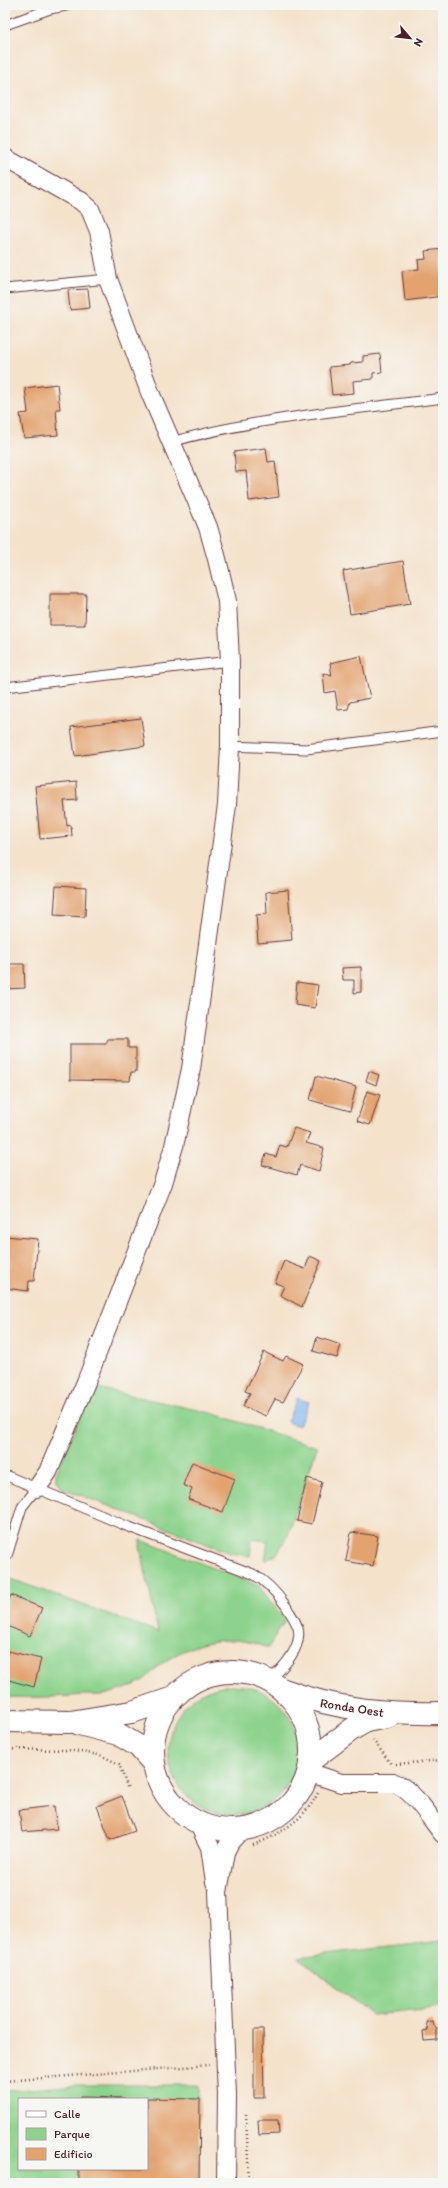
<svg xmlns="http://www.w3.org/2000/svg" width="448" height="2188" font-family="Itim,sans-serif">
<rect width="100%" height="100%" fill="#f6f6f2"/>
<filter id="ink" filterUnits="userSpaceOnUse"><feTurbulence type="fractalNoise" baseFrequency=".025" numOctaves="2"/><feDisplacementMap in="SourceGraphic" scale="8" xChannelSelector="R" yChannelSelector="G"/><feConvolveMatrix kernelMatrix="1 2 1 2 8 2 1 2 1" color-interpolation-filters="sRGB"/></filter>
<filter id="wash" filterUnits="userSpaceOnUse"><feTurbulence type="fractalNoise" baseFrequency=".012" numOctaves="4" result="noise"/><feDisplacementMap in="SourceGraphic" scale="16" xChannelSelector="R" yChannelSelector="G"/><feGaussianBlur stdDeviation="0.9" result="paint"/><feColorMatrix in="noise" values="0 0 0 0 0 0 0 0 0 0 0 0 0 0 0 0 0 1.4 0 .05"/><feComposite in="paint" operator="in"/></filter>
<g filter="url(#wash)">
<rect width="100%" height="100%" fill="#f4e2cb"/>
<g fill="#8ed38d" stroke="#6c795c" fill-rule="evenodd">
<polygon points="93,1387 211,1413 317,1447 288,1535 276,1555 265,1561 268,1541 252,1539 250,1556 230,1553 62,1488 56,1479 56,1474"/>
<path d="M141 1540 259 1586 285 1620 268 1648C231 1632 192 1641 160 1665 154 1670 149 1676 142 1681 134 1686 121 1690 111 1693 103 1696 92 1695 84 1695 57 1697 32 1698 5 1697V1585L8 1578 158 1632 140 1546Z"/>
<circle cx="233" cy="1750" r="65"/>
<polygon points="443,1941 443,2008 372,2015 298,1957"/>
<path d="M78 2085H199V2183H5V2091ZM19 2099H147V2169H19Z"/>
</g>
<polygon fill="#80b9f1" stroke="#656c8e" points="297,1398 309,1402 299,1426 287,1422"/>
<g id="blocks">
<g fill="#e3a26e">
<polygon points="443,249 443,296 405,301 402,271 419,269 418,260 426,259 425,251"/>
<polygon points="88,289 90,308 70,310 68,290"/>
<polygon points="380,354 382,372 373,373 373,379 353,381 354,393 332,395 329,367 350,365 351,363 363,362 363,356"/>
<polygon points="57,384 60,409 56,409 58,435 24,438 20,414 28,413 25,388"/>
<polygon points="266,448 268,462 275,461 279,497 249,501 246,471 236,472 234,452"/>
<polygon points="403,561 410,604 350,614 343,571"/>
<polygon points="50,594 86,594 85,625 50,625"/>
<polygon points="361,656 370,698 350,702 348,709 338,710 335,691 325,693 323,673 332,676 330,663"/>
<polygon points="141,718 145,746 75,756 71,727"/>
<polygon points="76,782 77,800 64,801 67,826 71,825 72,836 40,839 35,786"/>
<polygon points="56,886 86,888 85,917 54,915"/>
<polygon points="288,890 292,940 258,943 256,915 267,914 266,892"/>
<polygon points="5,964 24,964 25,988 5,989"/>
<polygon points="361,967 361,992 354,993 354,980 343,980 342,968"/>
<polygon points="297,982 318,985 315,1008 295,1005"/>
<polygon points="108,1039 128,1039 128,1048 136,1048 136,1072 131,1072 130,1081 70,1080 70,1044 106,1044"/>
<polygon points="369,1071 379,1075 376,1085 366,1081"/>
<polygon points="316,1076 356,1087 350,1111 310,1100"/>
<polygon points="367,1091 380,1095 370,1125 357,1121"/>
<polygon points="294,1128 310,1133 306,1143 324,1148 319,1171 300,1165 297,1175 262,1165 266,1154 276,1157 280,1145 287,1147"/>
<polygon points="5,1236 38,1239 34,1281 29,1281 28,1291 5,1288"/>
<polygon points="310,1256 321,1261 302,1307 280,1295 284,1286 275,1283 284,1261 305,1269"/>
<polygon points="317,1337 341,1345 337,1358 313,1351"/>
<polygon points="264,1352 283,1361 286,1356 303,1364 283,1402 275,1399 266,1416 243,1406 250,1393 245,1391"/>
<polygon points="192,1462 235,1479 223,1512 188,1499 192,1489 183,1485"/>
<polygon points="307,1478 322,1482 312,1524 297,1521"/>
<polygon points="351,1532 378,1536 373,1566 346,1561"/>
<polygon points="11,1595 42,1608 30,1636 5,1625 5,1608"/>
<polygon points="8,1651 41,1659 34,1687 5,1679 5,1662"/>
<polygon points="122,1796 135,1831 110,1840 97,1806"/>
<polygon points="54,1806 57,1829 22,1832 19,1810"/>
<polygon points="432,2021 437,2030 437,2040 424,2041 423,2032 428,2031 426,2022"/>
<polygon points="254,2030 263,2030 264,2098 254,2098"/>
<polygon points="80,2097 124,2098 124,2099 80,2099"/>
<polygon points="147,2098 200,2099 199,2183 79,2183 79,2169 147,2169"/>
<polygon points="258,2120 278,2120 279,2134 259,2135"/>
</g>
</g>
</g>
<g filter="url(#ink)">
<use href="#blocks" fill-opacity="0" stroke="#643c43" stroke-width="1"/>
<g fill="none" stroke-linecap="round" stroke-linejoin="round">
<defs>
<g id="service">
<polyline points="5,25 50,9 66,6"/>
<polyline points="5,289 108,279"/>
<path d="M171 442C259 417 352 410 443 398"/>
<polyline points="5,687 230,661"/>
<polyline points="230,746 306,749 443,731"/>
<path d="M5 1475 124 1525 253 1574C267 1582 277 1593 286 1606 290 1613 296 1621 298 1628 303 1648 282 1669 269 1681"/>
<polyline points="5,1557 7,1556 22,1507 37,1488"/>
</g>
<g id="minor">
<polyline points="5,158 81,201 90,209 99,231 108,279 151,395 208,527 217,559 227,601 230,661 230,746 227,805 191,1069 174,1146 163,1183 86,1382 48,1472 37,1488"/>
<path d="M308 1772 341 1783H395C413 1790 431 1819 443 1834"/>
<polyline points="198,1823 210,1847 215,1882"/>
<polyline points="226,2183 227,2094 218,1892 225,1852 230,1842 241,1830"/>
</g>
<g id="secondary">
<circle cx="232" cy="1751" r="79"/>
<path d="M284 1690C338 1710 385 1714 443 1713"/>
<polyline points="5,1721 70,1722 132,1712 173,1698"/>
<polyline points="79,1724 118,1734 138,1746 154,1764"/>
<polyline points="310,1761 351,1730 366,1721 388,1717"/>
</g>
</defs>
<use href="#service" stroke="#643c43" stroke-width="11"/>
<use href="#minor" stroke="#643c43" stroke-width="20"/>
<use href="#secondary" stroke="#643c43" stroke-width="24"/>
<g stroke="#643c43" stroke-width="2.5" stroke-dasharray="1 3" stroke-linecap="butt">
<polyline points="373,1740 391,1764"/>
<polyline points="5,1749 67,1750 100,1755 119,1764 128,1789"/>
<polyline points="396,1764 443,1760"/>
<path d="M253 1845C279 1835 305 1819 318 1793"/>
<polyline points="5,2081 209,2065"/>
<polyline points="246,2114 249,2183"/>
</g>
<use href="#service" stroke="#fff" stroke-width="9"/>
<use href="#minor" stroke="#fff" stroke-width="18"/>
<use href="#secondary" stroke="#fff" stroke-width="22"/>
</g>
</g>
<g text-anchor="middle" stroke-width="3" stroke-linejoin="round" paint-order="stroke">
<g font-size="13" fill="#4a1f2b" stroke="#f6f6f2">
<text transform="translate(352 1707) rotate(9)" y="5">Ronda Oest</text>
</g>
</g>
<rect width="448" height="2188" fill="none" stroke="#f6f6f2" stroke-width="20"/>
<rect x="18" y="2098" width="130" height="72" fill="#f6f6f2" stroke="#b1a0a2"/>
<rect x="26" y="2111" width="20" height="6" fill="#ffffff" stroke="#b1a0a2"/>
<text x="54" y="2118" font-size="12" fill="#4a1f2b">Calle</text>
<rect x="26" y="2128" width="20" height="12" fill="#8ed38d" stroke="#b1a0a2"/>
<text x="54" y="2138" font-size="12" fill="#4a1f2b">Parque</text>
<rect x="26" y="2148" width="20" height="12" fill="#e3a26e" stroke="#b1a0a2"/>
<text x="54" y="2158" font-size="12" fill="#4a1f2b">Edificio</text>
<g transform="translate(410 38) rotate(118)" stroke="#f6f6f2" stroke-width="3" paint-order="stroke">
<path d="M0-3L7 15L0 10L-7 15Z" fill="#4a1f2b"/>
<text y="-6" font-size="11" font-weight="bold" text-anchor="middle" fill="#4a1f2b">N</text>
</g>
</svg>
